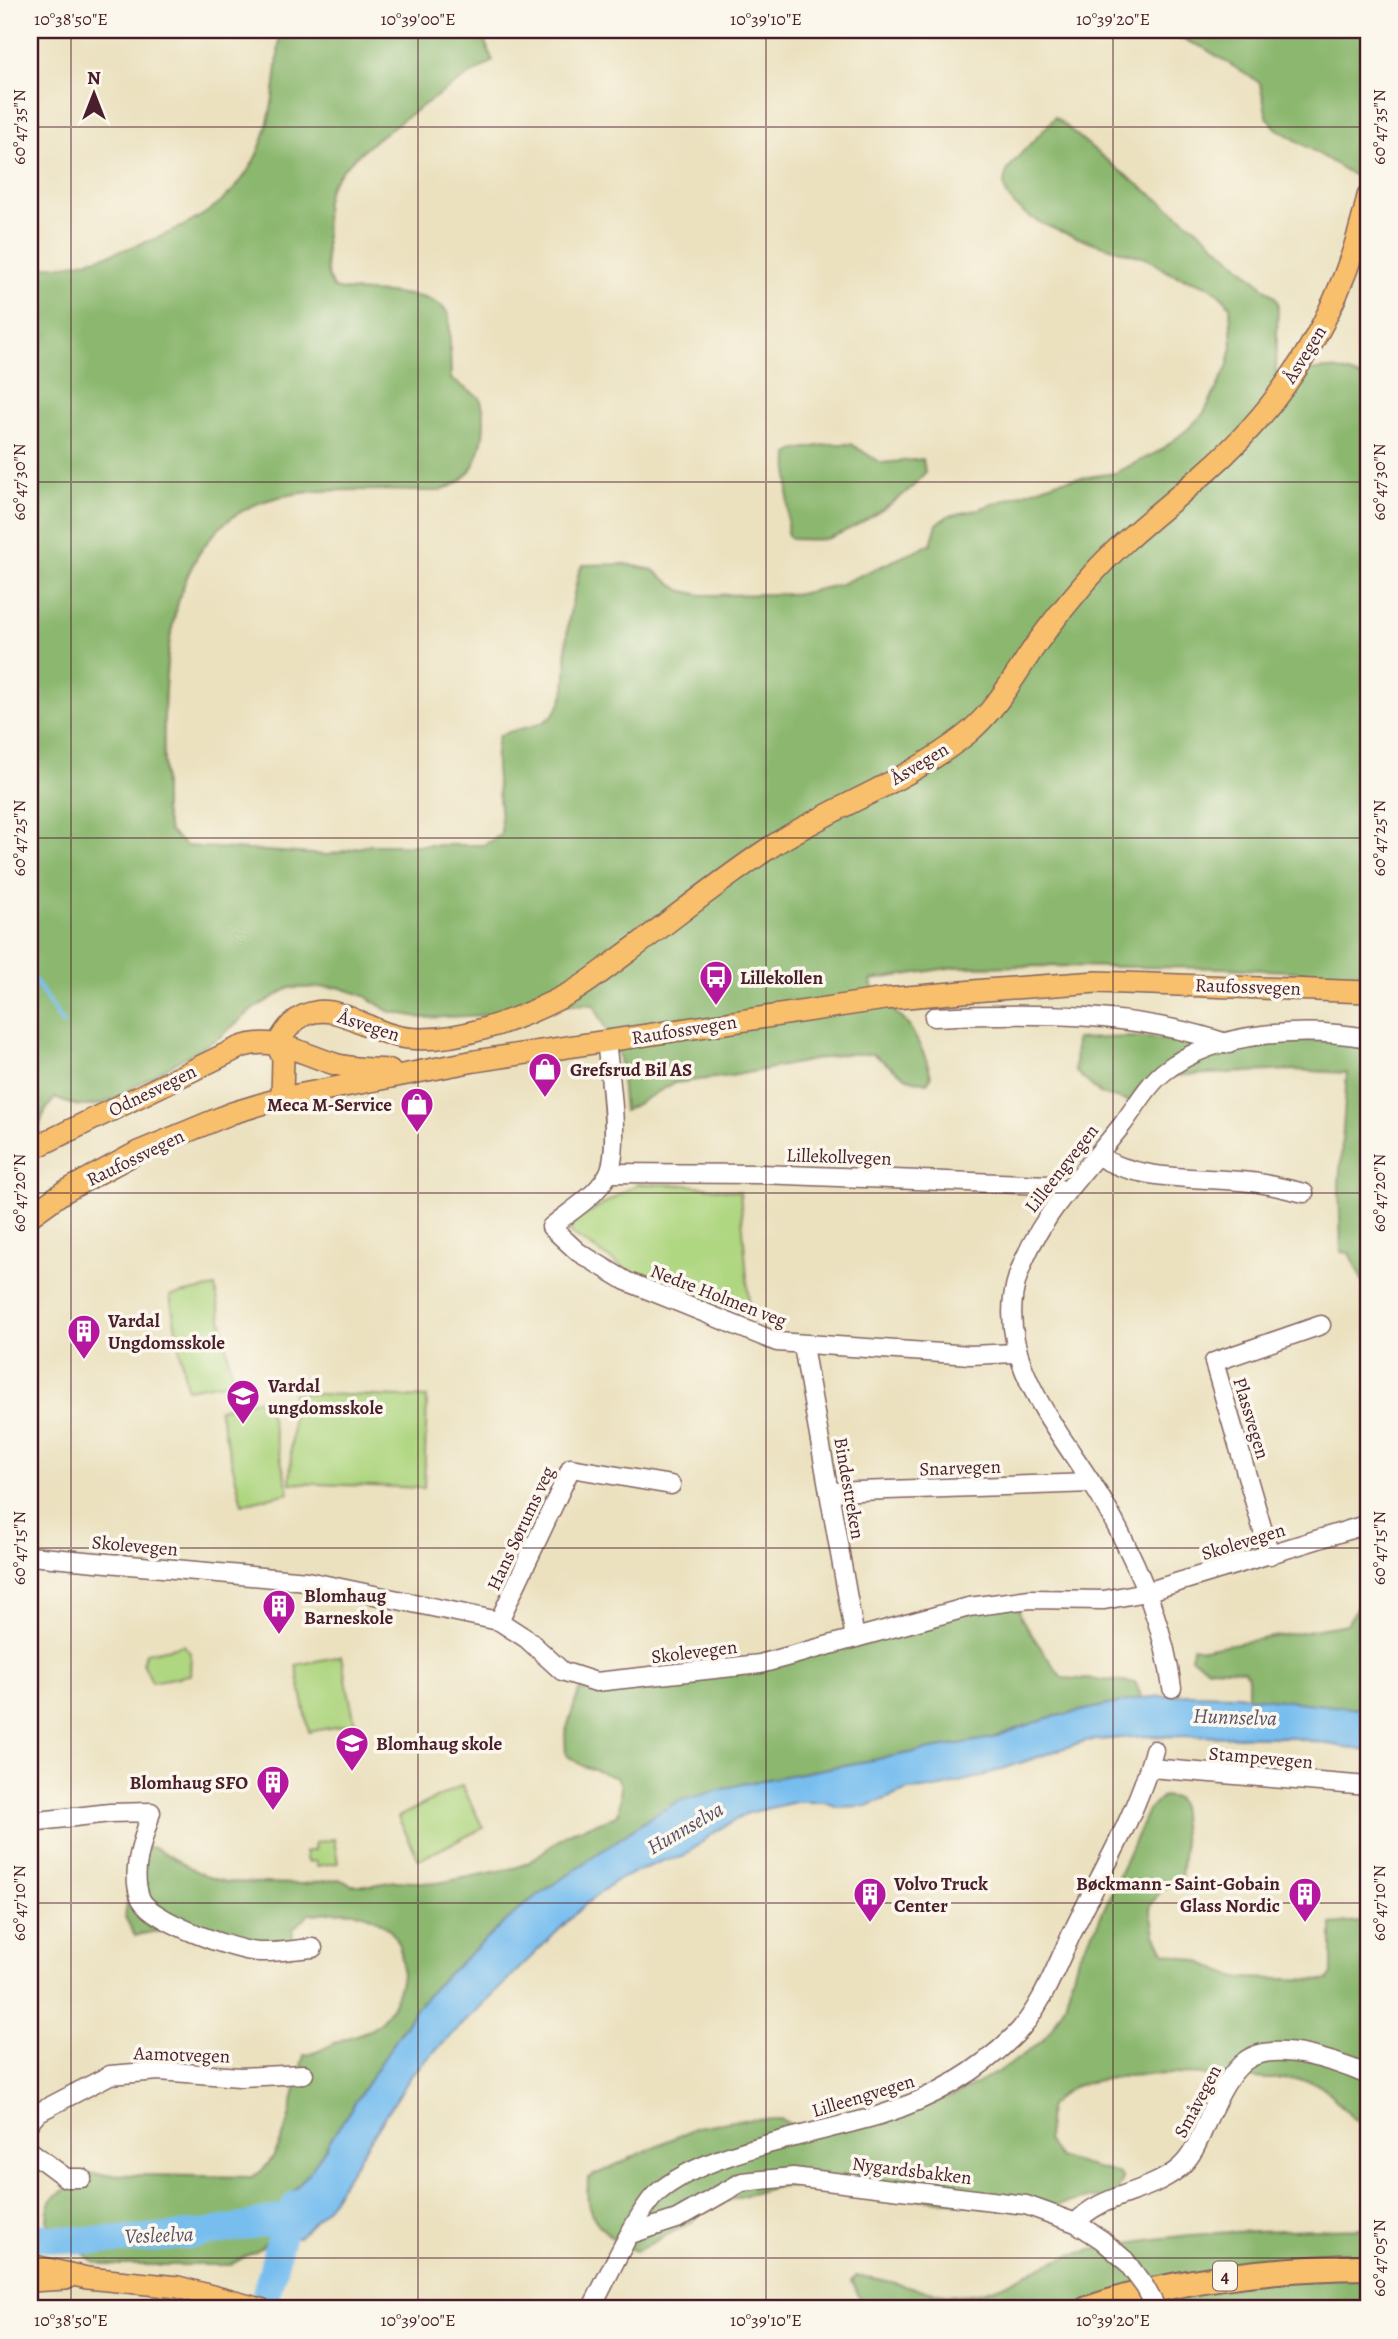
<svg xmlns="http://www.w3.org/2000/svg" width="1398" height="2339" font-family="Alegreya,serif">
<rect width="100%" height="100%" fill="#fbf7ec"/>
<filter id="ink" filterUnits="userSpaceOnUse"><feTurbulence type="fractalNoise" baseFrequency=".0143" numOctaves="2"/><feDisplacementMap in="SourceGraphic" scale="14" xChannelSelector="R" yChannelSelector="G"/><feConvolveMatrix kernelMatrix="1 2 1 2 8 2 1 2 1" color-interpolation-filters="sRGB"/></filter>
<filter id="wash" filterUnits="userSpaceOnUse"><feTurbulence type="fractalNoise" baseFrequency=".00686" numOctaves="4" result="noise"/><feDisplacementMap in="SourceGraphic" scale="28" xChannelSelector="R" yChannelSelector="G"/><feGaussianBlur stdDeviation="1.57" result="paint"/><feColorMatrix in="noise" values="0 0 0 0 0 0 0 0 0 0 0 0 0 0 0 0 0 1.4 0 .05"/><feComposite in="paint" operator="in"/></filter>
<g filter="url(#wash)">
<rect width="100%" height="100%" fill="#ebe1bf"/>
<g fill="#afd680" stroke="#7c7a56" stroke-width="2">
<polygon points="637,1184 689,1185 740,1192 750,1315 644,1281 570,1233 572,1223"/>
<polygon points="215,1287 233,1381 187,1389 170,1296"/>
<polygon points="293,1393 427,1398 424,1488 290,1483"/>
<polygon points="266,1398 289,1493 242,1504 219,1409"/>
<polygon points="184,1645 191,1654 190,1675 152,1682 143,1663 146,1653"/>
<polygon points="341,1656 355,1723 309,1732 296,1665"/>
<polygon points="462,1785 483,1828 419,1860 398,1817"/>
<polygon points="334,1839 338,1863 317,1866 316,1861 307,1862 305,1852 315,1850 314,1843"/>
</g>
<g fill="#8bb76e" stroke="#6a6b4c" stroke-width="2">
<path d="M280 30H480L493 61C456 83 346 151 329 189 323 204 326 225 326 242 326 259 324 273 334 288 364 297 430 284 449 315L451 379 480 398C489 422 482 460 464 478 457 485 447 488 439 491 384 492 321 484 268 500 148 536 165 712 164 811L169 831 186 846 328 855 369 845H483L501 835C503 805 490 762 499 736 513 728 531 729 545 721 574 703 564 664 567 635 568 614 575 592 579 571L583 565 625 564 653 570 680 590 701 595 799 594 841 584 931 544 937 524 948 516 976 510 1059 481 1115 473 1160 451 1188 429 1204 413 1227 368 1232 347 1230 306C1209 278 1192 285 1166 271 1159 267 1154 261 1148 259 1120 249 987 223 1006 174 1011 160 1044 132 1055 117L1115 167 1200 231 1275 297 1278 303 1276 372 1282 375C1323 371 1327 361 1368 381V975L1225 968 1043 966 955 967 871 980C872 1000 898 1010 909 1026 918 1041 928 1060 931 1077L927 1083 907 1078 873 1054H844L731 1076 674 1083 624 1111 619 1056 594 1005 538 1003 488 1015 423 1018 388 1011 365 996 338 987 289 988 252 1010 220 1037 109 1101C89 1109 75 1107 55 1098 39 1116 38 1127 39 1151L30 1156V267C74 267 97 259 138 245 258 203 272 148 280 30Z"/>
<polygon points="1159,30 1368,30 1368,184 1276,128 1267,117 1260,83 1202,47"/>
<path d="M831 444H851L881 463 923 459 925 472C910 496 856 528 829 538 818 541 803 539 791 539L787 533 789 454 796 450Z"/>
<polygon points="1134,1037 1184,1041 1346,1040 1368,1047 1368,1292 1349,1253 1341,1252 1339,1185 1347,1073 1292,1070 1167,1076 1134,1103 1101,1094 1075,1071 1076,1039"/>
<polygon points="1368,1589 1368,1710 1248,1697 1248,1675 1244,1670 1208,1668 1191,1658 1193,1647 1203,1649 1347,1624"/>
<path d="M1018 1600C1019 1606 1019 1612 1021 1617 1024 1624 1059 1675 1063 1678L1135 1682 1142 1698 1047 1718 992 1738 742 1784 654 1815 524 1905 442 1979 418 2006 309 2173 276 2210 256 2215 258 2225 270 2237 261 2248 230 2265H108L94 2262 84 2254 81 2234 47 2224C48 2184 64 2200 83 2174L252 2177C288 2160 293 2091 304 2055 319 2054 330 2044 344 2039 357 2034 373 2032 382 2020 410 1986 414 1929 363 1914 346 1909 326 1913 309 1914L293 1929 291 1955C242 1944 184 1920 135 1936L125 1917 134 1845 155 1848 205 1876 226 1882 303 1884 339 1879 352 1885H374L394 1881 438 1883 514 1868 528 1863 568 1833 614 1817 619 1812 621 1784 617 1778 583 1766 566 1755 565 1734 579 1691 783 1654Z"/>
<path d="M1163 1796 1176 1798 1180 1804 1184 1845 1181 1880 1162 1889 1150 1906 1155 1934 1164 1952 1198 1961 1236 1978 1328 1980 1332 1974V1924L1368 1920V2125C1347 2123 1335 2088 1309 2081 1296 2078 1280 2079 1267 2079 1211 2075 1133 2068 1079 2085 1068 2088 1057 2098 1049 2106L1047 2141 1059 2158 1120 2174 1123 2179 1117 2192 1112 2197 1083 2199 1034 2211 802 2186H780L732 2199 706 2209 690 2223 637 2251C619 2247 594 2225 589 2207 586 2198 588 2187 588 2178L697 2127 739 2120 781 2119 799 2129 911 2111 958 2094 1008 2066 1042 2041 1052 2029 1065 2004 1078 1957 1096 1927 1148 1810Z"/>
<path d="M1368 2228V2309H865L851 2281 856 2276C897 2278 934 2301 977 2293 1009 2287 1038 2264 1071 2255 1168 2230 1268 2230 1368 2228Z"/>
</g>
<polygon fill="#77beef" stroke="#606e8d" stroke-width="2" points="1187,1694 1236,1695 1368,1710 1368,1751 1288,1737 1145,1736 1085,1741 979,1777 937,1788 908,1790 867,1806 838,1807 825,1802 796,1802 748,1813 716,1831 683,1857 662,1861 615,1881 581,1908 413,2073 328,2206 299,2237 270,2237 258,2225 255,2215 276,2210 309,2173 418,2006 442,1979 524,1905 654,1815 679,1801 742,1784 992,1738 1047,1718 1142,1698"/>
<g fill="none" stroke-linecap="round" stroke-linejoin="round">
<polyline stroke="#77beef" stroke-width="4.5" points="30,973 63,1024"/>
<g stroke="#77beef" stroke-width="28">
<path d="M30 2236C110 2247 208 2237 286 2217"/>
<path d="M260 2309C276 2277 275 2232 297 2204"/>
</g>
</g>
</g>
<g filter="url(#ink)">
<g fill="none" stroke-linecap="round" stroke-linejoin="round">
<defs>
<g id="minor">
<path d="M934 1017C1032 1012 1136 1012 1229 1044"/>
<path d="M606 1041C609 1069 622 1154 607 1176 594 1198 570 1211 551 1227L578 1252 626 1281 777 1342 971 1355 1016 1353"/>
<path d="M1098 1156C1142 1183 1201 1176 1251 1182 1269 1184 1287 1189 1304 1193"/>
<polyline points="610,1173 760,1174 1049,1185 1065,1191"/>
<polyline points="803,1346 855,1638"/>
<polyline points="829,1492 1092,1483"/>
<polyline points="1270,1555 1214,1362 1321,1325"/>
<polyline points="30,1556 307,1581 499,1621 527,1639 562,1671 596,1682 760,1664 969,1607 1030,1599 1104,1600 1146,1592 1368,1524"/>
<polyline points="499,1621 571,1468 671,1485"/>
<path d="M1172 1688C1164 1625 1136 1560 1105 1505 1067 1438 990 1360 1018 1276 1038 1216 1084 1173 1122 1125 1135 1108 1148 1084 1165 1071 1217 1030 1306 1027 1368 1038"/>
<polyline points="1150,1768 1368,1786"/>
<path d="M30 1822 110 1813 151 1812C144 1839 130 1869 140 1897 147 1920 235 1951 259 1952 277 1953 296 1949 313 1948"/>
<polyline points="30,2122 39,2112 110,2075 159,2071 240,2077 304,2074"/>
<polyline points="30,2151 66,2178 82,2178"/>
<path d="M1076 2223C1100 2194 1145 2195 1178 2169 1195 2155 1201 2134 1210 2114 1219 2096 1228 2075 1245 2061 1274 2039 1338 2062 1368 2075"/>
<polyline points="631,2234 677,2219 742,2182 793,2177 1026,2205 1076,2223 1102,2240 1125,2260"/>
<path d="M591 2309C605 2283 637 2212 656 2194 704 2151 817 2134 880 2115 931 2099 977 2073 1015 2035 1042 2008 1057 1963 1074 1929 1102 1871 1138 1812 1154 1750"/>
</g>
<g id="major">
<path d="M277 1045C286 1029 296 1015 315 1012 340 1007 368 1029 392 1035 445 1050 523 1018 570 993 589 983 606 968 624 955 676 917 725 876 780 841 840 804 911 779 967 734 996 710 1014 677 1035 646 1052 622 1071 599 1090 577 1125 537 1167 507 1206 472 1290 399 1345 304 1368 196"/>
<polyline points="277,1045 283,1058 282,1098"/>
<path d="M30 1150 236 1049C270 1033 302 1054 335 1064 353 1069 372 1069 390 1070"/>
<polyline points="30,1216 62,1193 138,1152 232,1113 282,1098 475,1061 885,999 985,990 1097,982 1368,992"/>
<polyline points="30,2265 87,2278 178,2287 261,2309"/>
<polyline points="30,2281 66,2279"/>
</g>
<path id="highway" d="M1087 2309C1178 2278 1272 2268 1368 2267"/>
</defs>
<use href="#minor" stroke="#82635f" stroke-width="21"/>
<use href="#major" stroke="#82635f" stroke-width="24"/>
<use href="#highway" stroke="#82635f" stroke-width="28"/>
<use href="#minor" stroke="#fff" stroke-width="18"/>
<use href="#major" stroke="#f8bf6c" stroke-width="21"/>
<use href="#highway" stroke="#f8bf6c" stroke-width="24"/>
<defs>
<polyline id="minor-bridge" points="1125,2260 1145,2287 1157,2309"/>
</defs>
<use href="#minor-bridge" stroke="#82635f" stroke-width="21" stroke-linecap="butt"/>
<use href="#minor-bridge" stroke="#fff" stroke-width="18"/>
</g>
</g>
<path fill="none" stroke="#4a1f2b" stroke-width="2" stroke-opacity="0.45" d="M71 30V2309M418 30V2309M766 30V2309M1113 30V2309M30 127H1368M30 482H1368M30 838H1368M30 1193H1368M30 1548H1368M30 1903H1368M30 2258H1368"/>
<defs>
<symbol id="bus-pin" viewBox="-11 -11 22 30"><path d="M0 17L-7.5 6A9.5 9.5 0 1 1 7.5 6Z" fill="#b5179e" stroke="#fbf7ec"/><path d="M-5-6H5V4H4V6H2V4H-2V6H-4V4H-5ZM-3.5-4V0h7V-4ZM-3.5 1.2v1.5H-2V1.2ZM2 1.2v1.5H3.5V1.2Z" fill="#fff"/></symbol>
<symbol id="shop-pin" viewBox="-11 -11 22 30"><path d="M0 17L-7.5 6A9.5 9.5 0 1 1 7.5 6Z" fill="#b5179e" stroke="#fbf7ec"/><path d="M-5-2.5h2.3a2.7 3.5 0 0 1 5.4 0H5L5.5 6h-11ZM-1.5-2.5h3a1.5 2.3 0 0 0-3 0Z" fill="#fff"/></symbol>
<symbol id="building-pin" viewBox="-11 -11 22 30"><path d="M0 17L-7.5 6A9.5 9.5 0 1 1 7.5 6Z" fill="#b5179e" stroke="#fbf7ec"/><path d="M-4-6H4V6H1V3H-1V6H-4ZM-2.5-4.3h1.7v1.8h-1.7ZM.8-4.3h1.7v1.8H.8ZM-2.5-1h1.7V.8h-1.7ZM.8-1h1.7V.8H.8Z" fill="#fff"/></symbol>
<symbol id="school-pin" viewBox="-11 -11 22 30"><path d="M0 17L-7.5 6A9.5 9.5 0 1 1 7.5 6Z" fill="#b5179e" stroke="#fbf7ec"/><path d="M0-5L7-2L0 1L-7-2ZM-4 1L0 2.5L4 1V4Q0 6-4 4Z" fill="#fff"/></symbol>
</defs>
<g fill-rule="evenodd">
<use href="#bus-pin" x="697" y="958" width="38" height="52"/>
<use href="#shop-pin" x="526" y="1050" width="38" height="52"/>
<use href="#shop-pin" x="398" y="1085" width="38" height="52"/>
<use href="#building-pin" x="65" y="1312" width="38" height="52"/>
<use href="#school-pin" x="224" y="1377" width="38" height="52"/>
<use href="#building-pin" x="260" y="1587" width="38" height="52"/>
<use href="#school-pin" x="333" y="1724" width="38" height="52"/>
<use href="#building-pin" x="254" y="1763" width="38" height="52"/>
<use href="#building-pin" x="851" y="1875" width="38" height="52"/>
<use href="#building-pin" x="1286" y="1875" width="38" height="52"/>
</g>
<g text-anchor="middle" stroke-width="7" stroke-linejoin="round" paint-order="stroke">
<rect fill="#fbf7ec" stroke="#7f6065" stroke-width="2" x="1213" y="2261.5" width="24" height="29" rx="5"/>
<g font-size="18" font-weight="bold" fill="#4a1f2b">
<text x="1225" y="2282">4</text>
</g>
<g font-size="19" fill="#4a1f2b" stroke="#fbf7ec">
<text transform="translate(1304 354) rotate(-58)" y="7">Åsvegen</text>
<text transform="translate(919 763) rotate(-31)" y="7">Åsvegen</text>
<text transform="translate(1248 986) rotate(2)" y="7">Raufossvegen</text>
<text transform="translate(369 1025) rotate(18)" y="7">Åsvegen</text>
<text transform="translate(684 1029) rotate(-9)" y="7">Raufossvegen</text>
<text transform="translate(152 1090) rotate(-26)" y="7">Odnesvegen</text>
<text transform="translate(839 1156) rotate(2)" y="7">Lillekollvegen</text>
<text transform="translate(135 1157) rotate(-26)" y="7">Raufossvegen</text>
<text transform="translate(1061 1168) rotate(-52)" y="7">Lilleengvegen</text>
<text transform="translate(719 1295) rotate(21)" y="7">Nedre Holmen veg</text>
<text transform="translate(1252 1418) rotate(73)" y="7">Plassvegen</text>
<text transform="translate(960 1467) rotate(-2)" y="7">Snarvegen</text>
<text transform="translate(850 1488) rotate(80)" y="7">Bindestreken</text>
<text transform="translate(520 1528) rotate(-65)" y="7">Hans Sørums veg</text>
<text transform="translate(1243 1541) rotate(-17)" y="7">Skolevegen</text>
<text transform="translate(135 1545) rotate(5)" y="7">Skolevegen</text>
<text transform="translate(694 1651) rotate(-7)" y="7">Skolevegen</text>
<text transform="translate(1261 1757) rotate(5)" y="7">Stampevegen</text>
<text transform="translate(182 2054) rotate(2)" y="7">Aamotvegen</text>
<text transform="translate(863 2095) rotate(-17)" y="7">Lilleengvegen</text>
<text transform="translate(1197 2101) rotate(-62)" y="7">Småvegen</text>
<text transform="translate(912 2170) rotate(7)" y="7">Nygardsbakken</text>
</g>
<g font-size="19" font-weight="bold" fill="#4a1f2b" stroke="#fbf7ec" text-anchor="start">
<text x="740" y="984">Lillekollen</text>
<text x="570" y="1076">Grefsrud Bil AS</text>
<text x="392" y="1111" text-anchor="end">Meca M-Service</text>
<text x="108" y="1327">Vardal<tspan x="108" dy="22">Ungdomsskole</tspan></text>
<text x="268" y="1392">Vardal<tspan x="268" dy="22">ungdomsskole</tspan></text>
<text x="304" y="1602">Blomhaug<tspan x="304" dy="22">Barneskole</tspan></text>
<text x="376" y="1750">Blomhaug skole</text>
<text x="248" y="1789" text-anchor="end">Blomhaug SFO</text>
<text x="894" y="1890">Volvo Truck<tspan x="894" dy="22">Center</tspan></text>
<text x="1280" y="1890" text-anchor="end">Bøckmann - Saint-Gobain<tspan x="1280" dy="22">Glass Nordic</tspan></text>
</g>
<g font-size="21" font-style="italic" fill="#584f66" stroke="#fbf7ec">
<text transform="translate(1235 1717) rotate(2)" y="7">Hunnselva</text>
<text transform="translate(685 1828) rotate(-30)" y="7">Hunnselva</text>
<text transform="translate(159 2235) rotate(-2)" y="7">Vesleelva</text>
</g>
</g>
<rect width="1398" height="2339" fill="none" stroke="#fbf7ec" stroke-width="77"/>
<g transform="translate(94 94)" stroke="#fbf7ec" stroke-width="5" paint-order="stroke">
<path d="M0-5L12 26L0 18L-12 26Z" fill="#4a1f2b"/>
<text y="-10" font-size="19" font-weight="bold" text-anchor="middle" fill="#4a1f2b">N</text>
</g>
<rect x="38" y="38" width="1322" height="2262" fill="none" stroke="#4a1f2b" stroke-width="2.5"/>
<g font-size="18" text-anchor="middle" fill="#4a1f2b">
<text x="71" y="25">10°38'50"E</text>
<text x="418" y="25">10°39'00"E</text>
<text x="766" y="25">10°39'10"E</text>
<text x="1113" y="25">10°39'20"E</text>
<text transform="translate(19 127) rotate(-90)" y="6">60°47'35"N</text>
<text transform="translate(1379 127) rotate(-90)" y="6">60°47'35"N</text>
<text transform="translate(19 482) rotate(-90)" y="6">60°47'30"N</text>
<text transform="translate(1379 482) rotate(-90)" y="6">60°47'30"N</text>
<text transform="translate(19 838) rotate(-90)" y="6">60°47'25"N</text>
<text transform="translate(1379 838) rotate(-90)" y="6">60°47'25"N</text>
<text transform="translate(19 1193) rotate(-90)" y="6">60°47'20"N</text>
<text transform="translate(1379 1193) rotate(-90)" y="6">60°47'20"N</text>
<text transform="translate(19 1548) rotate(-90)" y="6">60°47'15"N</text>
<text transform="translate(1379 1548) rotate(-90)" y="6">60°47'15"N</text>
<text transform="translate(19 1903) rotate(-90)" y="6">60°47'10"N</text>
<text transform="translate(1379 1903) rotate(-90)" y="6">60°47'10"N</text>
<text transform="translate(1379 2258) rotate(-90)" y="6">60°47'05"N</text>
<text x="71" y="2326">10°38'50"E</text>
<text x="418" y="2326">10°39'00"E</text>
<text x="766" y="2326">10°39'10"E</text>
<text x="1113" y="2326">10°39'20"E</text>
</g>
</svg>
